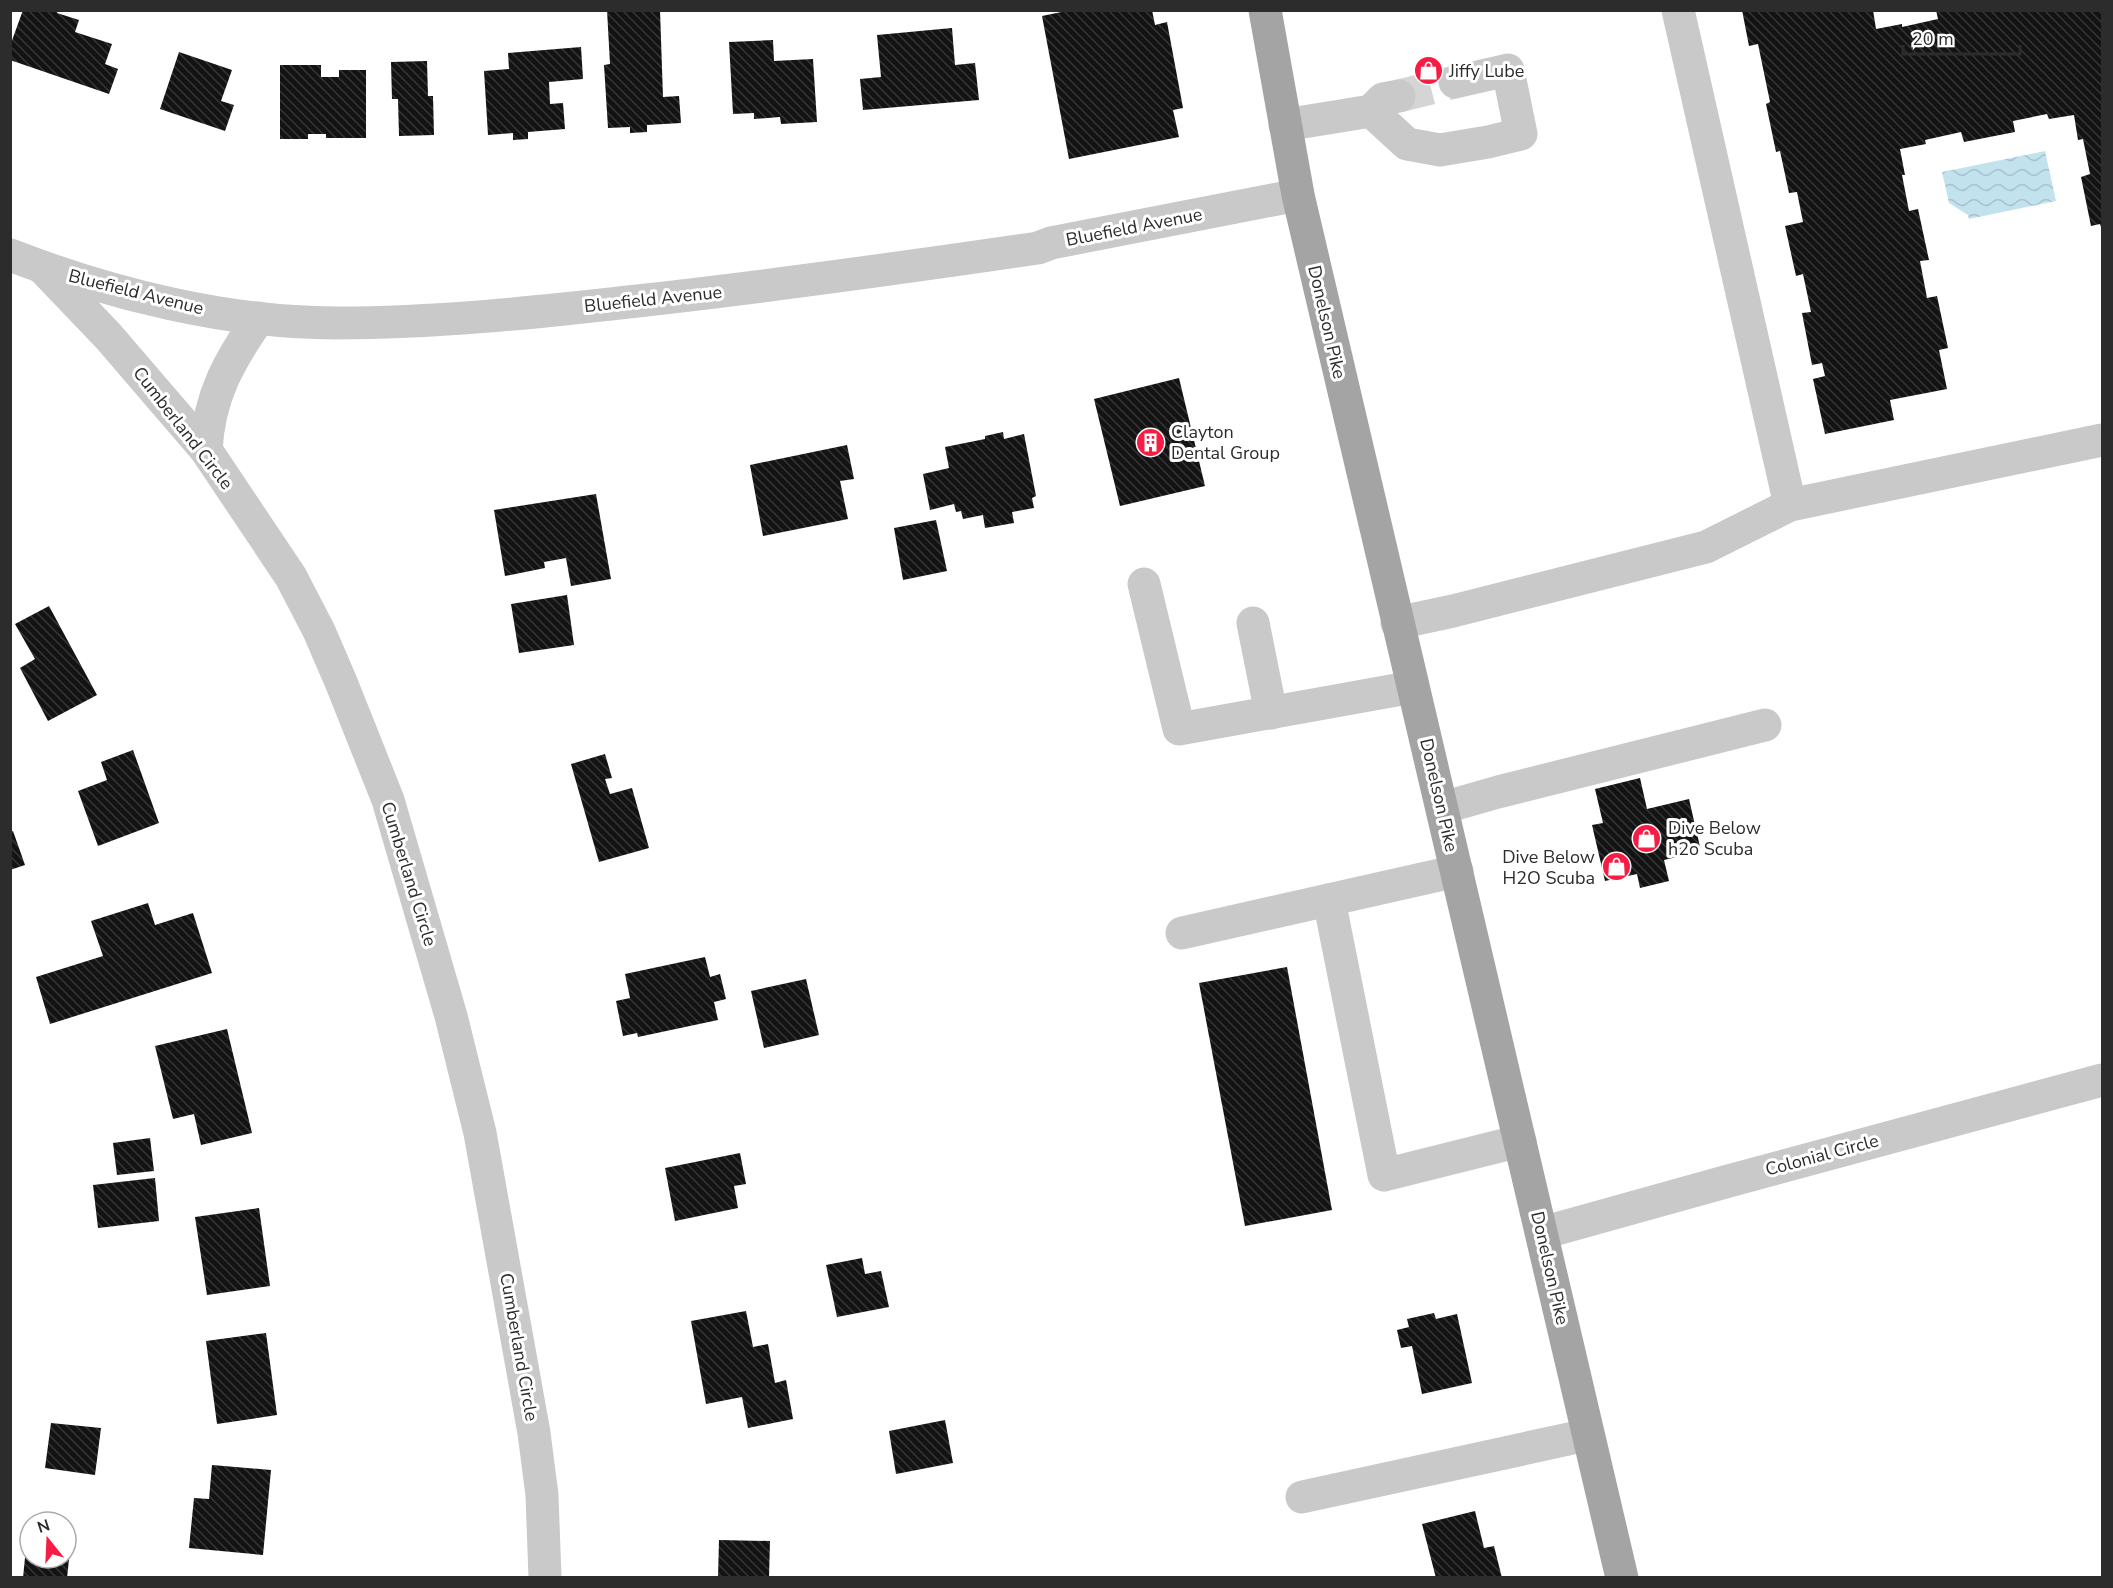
<svg xmlns="http://www.w3.org/2000/svg" width="2113" height="1588" font-family="'Nunito Sans',sans-serif">
<defs>
<pattern id="water-waves" width="16" height="10" patternUnits="userSpaceOnUse" patternTransform="scale(1.5)"><rect width="16" height="10" fill="#c2e2ee"/><path d="M0 5q4-4 8 0t8 0" fill="none" stroke="#a7c2cc"/></pattern>
<pattern id="building-back-hatch" width="6" height="6" patternUnits="userSpaceOnUse" patternTransform="scale(1.5)"><rect width="6" height="6" fill="#131313"/><path d="M-1 5l2 2M0 0l6 6M5-1l2 2" fill="none" stroke="#363636"/></pattern>
</defs>
<rect width="100%" height="100%" fill="#fff"/>
<polygon fill="url(#water-waves)" points="2045,151 2056,201 1969,219 1968,215 1949,203 1942,172"/>
<g fill="url(#building-back-hatch)">
<polygon points="23,10 58,10 57,13 79,20 75,32 112,44 105,64 118,69 109,94 10,60 10,46"/>
<polygon points="607,10 660,10 663,97 679,96 681,123 647,125 647,132 630,133 630,127 608,128 604,65 610,64"/>
<polygon points="1071,10 1152,10 1155,25 1167,22 1183,108 1173,110 1179,137 1069,159 1042,16"/>
<polygon points="1742,10 1873,10 1876,29 1902,24 1902,27 1938,19 1936,10 2102,10 2102,230 2100,224 2091,226 2081,177 2090,174 2083,139 2078,140 2074,115 2049,119 2047,114 2013,121 2015,132 1964,142 1961,132 1925,140 1926,144 1900,149 1905,175 1902,175 1909,211 1918,209 1929,260 1920,261 1927,298 1937,296 1948,348 1939,350 1947,389 1890,400 1894,420 1825,434 1813,379 1825,376 1822,363 1812,365 1802,313 1811,312 1803,274 1796,276 1785,226 1803,222 1797,192 1789,193 1780,151 1776,152 1766,104 1770,102 1758,44 1749,46"/>
<polygon points="952,28 955,65 975,63 979,100 863,110 860,79 881,77 877,35"/>
<polygon points="773,40 774,61 813,59 817,122 781,124 780,117 754,119 754,113 733,114 729,42"/>
<polygon points="581,47 583,79 549,82 550,104 563,103 565,129 528,132 528,139 513,140 513,133 488,135 484,71 509,69 508,53"/>
<polygon points="179,52 232,70 221,101 234,105 225,131 160,109"/>
<polygon points="427,61 428,96 433,96 434,135 399,136 398,99 392,99 391,62"/>
<polygon points="280,65 321,65 321,77 339,77 339,70 366,70 366,138 326,138 326,134 308,134 308,139 280,139"/>
<polygon points="1179,378 1205,486 1120,506 1094,399"/>
<polygon points="1003,432 1004,439 1024,434 1036,496 1032,498 1034,508 1012,512 1014,523 985,528 983,515 963,519 961,511 956,512 954,504 930,510 923,474 949,468 945,447 985,439 985,436"/>
<polygon points="847,445 854,479 840,481 848,519 763,536 750,465"/>
<polygon points="596,494 611,579 571,586 566,558 544,562 545,568 505,576 494,510"/>
<polygon points="936,520 947,571 903,580 894,528"/>
<polygon points="567,595 574,645 519,653 511,604"/>
<polygon points="49,606 97,695 48,721 20,668 35,659 15,624"/>
<polygon points="133,750 159,823 98,846 78,791 107,780 101,762"/>
<polygon points="605,754 612,778 605,779 610,794 632,788 649,848 599,862 571,764"/>
<polygon points="1640,778 1647,809 1689,799 1701,851 1664,860 1669,881 1640,888 1637,874 1605,881 1592,825 1603,823 1595,789"/>
<polygon points="13,831 25,865 10,870 10,832"/>
<polygon points="148,903 155,925 193,913 212,973 50,1024 36,977 103,956 91,921"/>
<polygon points="705,957 710,977 720,974 726,999 714,1002 718,1020 638,1037 637,1033 623,1036 616,1001 630,998 625,974"/>
<polygon points="1287,967 1332,1210 1245,1226 1199,983"/>
<polygon points="806,979 819,1035 764,1048 751,991"/>
<polygon points="227,1029 252,1133 201,1145 194,1114 173,1119 155,1046"/>
<polygon points="150,1138 154,1171 117,1175 113,1143"/>
<polygon points="740,1153 746,1184 734,1186 738,1208 675,1221 665,1168"/>
<polygon points="155,1178 159,1221 98,1228 93,1185"/>
<polygon points="259,1208 270,1286 207,1295 195,1217"/>
<polygon points="862,1258 865,1274 881,1271 889,1307 837,1317 826,1265"/>
<polygon points="746,1311 753,1347 768,1344 775,1383 786,1380 793,1419 748,1428 742,1397 706,1404 691,1321"/>
<polygon points="1434,1313 1436,1319 1457,1314 1472,1383 1422,1394 1412,1346 1401,1348 1397,1330 1409,1327 1407,1319"/>
<polygon points="266,1333 277,1415 217,1424 206,1341"/>
<polygon points="945,1420 953,1463 896,1474 889,1431"/>
<polygon points="51,1423 101,1428 95,1475 45,1468"/>
<polygon points="212,1465 271,1470 263,1555 189,1548 194,1498 209,1499"/>
<polygon points="1475,1511 1484,1548 1494,1546 1502,1578 1436,1578 1422,1524"/>
<polygon points="27,1537 30,1537 30,1558 66,1558 66,1540 71,1541 67,1578 23,1578"/>
<polygon points="719,1540 770,1541 769,1578 718,1578"/>
</g>
<g fill="none" stroke-linecap="round" stroke-linejoin="round">
<polyline stroke="#d5d5d5" stroke-width="33" stroke-dasharray="33 16" stroke-linecap="butt" points="1399,96 1455,82"/>
<g stroke="#c9c9c9" stroke-width="33">
<polyline points="1678,10 1790,505"/>
<polyline points="1399,96 1383,99 1371,111 1407,144 1440,150 1488,142 1521,134 1508,70 1455,82"/>
<polyline points="1285,125 1371,111"/>
<path d="M10 255C111 294 227 323 336 323 434 323 531 313 628 302 765 287 901 268 1038 248L1051 243 1298 195"/>
<polyline points="42,267 108,336 206,450 291,577 319,631 341,682 388,800 451,1016 480,1133 534,1433 542,1495 545,1578"/>
<path d="M206 450C209 396 229 361 259 318"/>
<polyline points="1144,584 1179,729 1413,687"/>
<polyline points="1253,623 1271,713"/>
<polyline points="1397,623 1453,611 1706,547 1790,505 2102,440"/>
<polyline points="1442,808 1498,792 1765,725"/>
<polyline points="1329,900 1384,1175 1520,1141"/>
<polyline points="1182,933 1457,871"/>
<polyline points="1542,1233 1725,1182 2102,1080"/>
<polyline points="1302,1497 1587,1435"/>
</g>
<polyline stroke="#a4a4a4" stroke-width="33" points="1265,10 1298,195 1622,1578"/>
</g>
<defs>
<symbol id="shop-disc" viewBox="-11 -11 22 22"><circle r="9.5" fill="#f61c44" stroke="#fff"/><path d="M-5-2.5h2.3a2.7 3.5 0 0 1 5.4 0H5L5.5 6h-11ZM-1.5-2.5h3a1.5 2.3 0 0 0-3 0Z" fill="#fff"/></symbol>
<symbol id="building-disc" viewBox="-11 -11 22 22"><circle r="9.5" fill="#f61c44" stroke="#fff"/><path d="M-4-6H4V6H1V3H-1V6H-4ZM-2.5-4.3h1.7v1.8h-1.7ZM.8-4.3h1.7v1.8H.8ZM-2.5-1h1.7V.8h-1.7ZM.8-1h1.7V.8H.8Z" fill="#fff"/></symbol>
</defs>
<g fill-rule="evenodd">
<use href="#shop-disc" x="1412" y="54" width="33" height="33"/>
<use href="#building-disc" x="1134" y="426" width="33" height="33"/>
<use href="#shop-disc" x="1630" y="822" width="33" height="33"/>
<use href="#shop-disc" x="1600" y="850" width="33" height="33"/>
</g>
<g text-anchor="middle" stroke-width="6" stroke-linejoin="round" paint-order="stroke">
<g font-size="18" fill="#2c2c2c" stroke="#fff" text-anchor="start">
<text x="1449" y="77">Jiffy Lube</text>
<text x="1171" y="438">Clayton<tspan x="1171" dy="21">Dental Group</tspan></text>
<text x="1668" y="834">Dive Below<tspan x="1668" dy="21">h2o Scuba</tspan></text>
<text x="1595" y="863" text-anchor="end">Dive Below<tspan x="1595" dy="21">H2O Scuba</tspan></text>
</g>
<g font-size="18" fill="#2c2c2c" stroke="#fff">
<text transform="translate(1134 227) rotate(-11)" y="6">Bluefield Avenue</text>
<text transform="translate(136 292) rotate(14)" y="6">Bluefield Avenue</text>
<text transform="translate(653 299) rotate(-6)" y="6">Bluefield Avenue</text>
<text transform="translate(1327 322) rotate(77)" y="6">Donelson Pike</text>
<text transform="translate(183 428) rotate(52)" y="6">Cumberland Circle</text>
<text transform="translate(1439 795) rotate(77)" y="6">Donelson Pike</text>
<text transform="translate(409 874) rotate(73)" y="6">Cumberland Circle</text>
<text transform="translate(1822 1155) rotate(-15)" y="6">Colonial Circle</text>
<text transform="translate(1550 1268) rotate(77)" y="6">Donelson Pike</text>
<text transform="translate(519 1347) rotate(80)" y="6">Cumberland Circle</text>
</g>
</g>
<rect width="2113" height="1588" fill="none" stroke="#2c2c2c" stroke-width="24"/>
<g transform="translate(48 1540) rotate(342)"><circle r="28" fill="#ffffff" stroke="#ababab" stroke-width="1.5"/>
<path d="M0-4.5L10 22L0 15L-10 22Z" fill="#f61c44"/>
<text y="-9" font-size="16" font-weight="bold" text-anchor="middle" fill="#2c2c2c">N</text>
</g>
<path d="M1903 45v9h117v-9" fill="none" stroke="#2c2c2c" stroke-width="3"/>
<text x="1912" y="45" font-size="18" fill="#2c2c2c" stroke="#ffffff" stroke-width="4.5" paint-order="stroke">20 m</text>
</svg>
